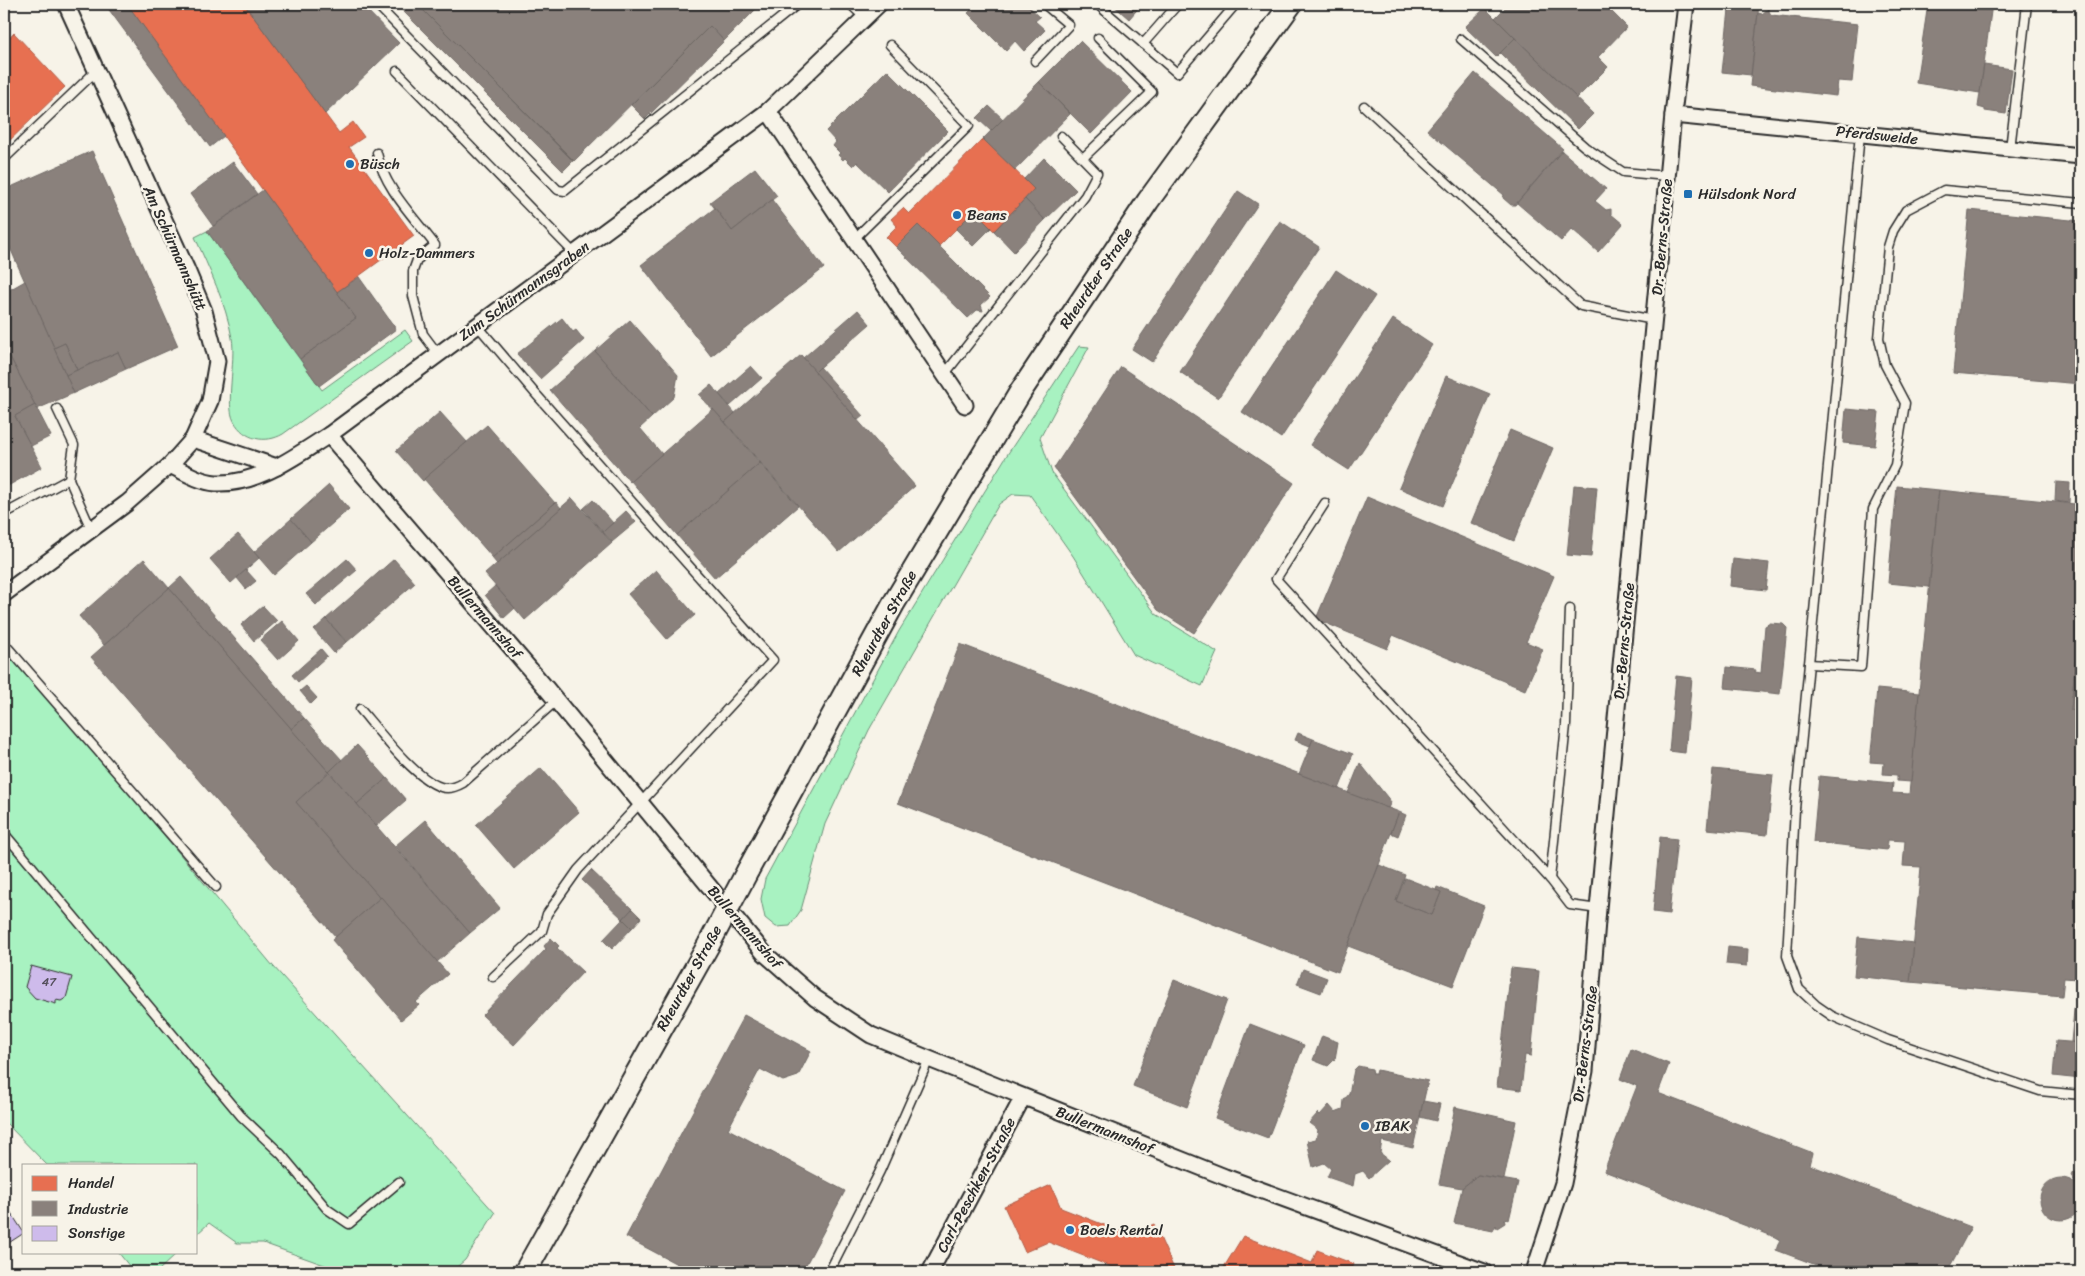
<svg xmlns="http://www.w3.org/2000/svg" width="2085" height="1276" font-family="Sriracha,sans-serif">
<rect width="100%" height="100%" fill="#f7f3e8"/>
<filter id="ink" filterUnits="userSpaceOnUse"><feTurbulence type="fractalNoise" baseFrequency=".02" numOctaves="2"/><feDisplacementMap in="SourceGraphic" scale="10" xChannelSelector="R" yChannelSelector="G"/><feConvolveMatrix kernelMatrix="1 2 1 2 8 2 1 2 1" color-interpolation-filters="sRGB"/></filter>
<g filter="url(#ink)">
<g fill="#a8f2c1" stroke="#6a8e76">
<path d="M207 231 322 390 405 330 413 341 283 434C266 444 244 440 234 421 225 405 236 361 232 338 226 303 209 269 195 237Z"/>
<polygon points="1079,346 1089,347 1040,438 1052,473 1156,614 1217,652 1202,686 1134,655 1073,556 1030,495 1013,494 999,504 869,730 825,824 801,910 790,926 776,927 765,918 761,899 765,879 899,631 1007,455"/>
<polygon points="4,643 273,966 495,1213 465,1260 451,1272 344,1272 263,1243 237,1243 209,1223 196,1235 196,1165 47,1165 4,1121"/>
<polygon points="118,1252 178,1252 157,1272 134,1272"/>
</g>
<g fill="#e76f51" stroke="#af5b46">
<polygon points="127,4 244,4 339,133 353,122 364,137 349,147 414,236 337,292"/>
<polygon points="14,33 65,87 4,146 4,44"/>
<polygon points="983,139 1034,189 994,231 974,211 939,246 918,225 896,247 886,237 897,226 891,219 903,208 909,214"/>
<polygon points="1051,1185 1061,1208 1130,1235 1154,1224 1175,1271 1119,1272 1117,1269 1048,1242 1025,1252 1004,1206"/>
<polygon points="1243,1236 1312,1263 1317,1250 1354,1264 1351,1272 1221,1272"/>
</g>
<g fill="#8a817c" stroke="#6e6764">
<polygon points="111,4 127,4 224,136 210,147 107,7"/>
<polygon points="244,4 361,4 399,43 325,114"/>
<polygon points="396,4 417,4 573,161 563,171"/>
<polygon points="417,4 761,4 724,41 710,26 574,161"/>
<polygon points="968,4 1026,4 1040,17 1035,21 1045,30 1024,51 1015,41 1006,51 968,13 972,9 969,6 967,8"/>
<polygon points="1112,4 1142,4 1129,19"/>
<polygon points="1509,4 1604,4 1627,27 1598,57 1608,67 1577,98 1495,18"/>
<polygon points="1727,4 1759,4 1751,75 1722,72 1729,10"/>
<polygon points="1928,4 1992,4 1980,93 1916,83"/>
<polygon points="1485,8 1515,38 1496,57 1465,27"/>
<polygon points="1768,9 1771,15 1858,24 1852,82 1838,81 1836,96 1750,86 1758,13 1762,14"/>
<polygon points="710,26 724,41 645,119 631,105"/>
<polygon points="1515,38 1593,114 1578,129 1500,53"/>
<polygon points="1080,41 1132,92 1091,134 1039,82"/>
<polygon points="1984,65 2012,69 2006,114 1985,111 1985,109 1978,107"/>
<polygon points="887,70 948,131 888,192 857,162 853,166 845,158 843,160 838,155 840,153 833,146 836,142 826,131"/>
<polygon points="1475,73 1563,149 1515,205 1511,205 1503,198 1504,195 1427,130"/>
<polygon points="1039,82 1070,114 1015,170 983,139"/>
<polygon points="989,106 1003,119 991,131 977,118"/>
<polygon points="92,151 178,346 126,369 118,352 77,370 65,343 54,348 4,234 4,190"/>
<polygon points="1562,151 1606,189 1595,201 1606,210 1611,209 1611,214 1623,224 1598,252 1572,229 1561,241 1517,203"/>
<polygon points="1044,158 1076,190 1045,220 1025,199 1034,189 1024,179"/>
<polygon points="233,162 257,194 213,226 190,194"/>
<polygon points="755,168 777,196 732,231 710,202"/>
<polygon points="263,190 356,318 300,359 207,231"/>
<polygon points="1238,191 1258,204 1152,362 1132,349"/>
<polygon points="1025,199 1045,220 1014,252 994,231"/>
<polygon points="772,200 824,268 711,356 641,265 715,208 732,231"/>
<polygon points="1969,210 2081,221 2081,384 1953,373"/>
<polygon points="974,211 991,228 973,246 956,229"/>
<polygon points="1280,221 1319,247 1218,398 1180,372"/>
<polygon points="918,225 990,297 981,305 983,311 977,310 968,318 896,247"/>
<polygon points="1336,270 1375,296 1281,438 1242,412"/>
<polygon points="359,277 396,329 319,386 300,359 356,318 337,292"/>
<polygon points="25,281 74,393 37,409 4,346 4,293"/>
<polygon points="858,310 870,324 815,372 803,358"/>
<polygon points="562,318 573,332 576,330 584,340 540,379 517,354"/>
<polygon points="1393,319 1432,345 1349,470 1310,445"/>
<polygon points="630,320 678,375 674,397 652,417 595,351"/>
<polygon points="65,343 77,370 66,375 54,348"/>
<polygon points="595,351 652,417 640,428 662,454 630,482 550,390"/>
<polygon points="118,352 126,369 74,393 66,375"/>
<polygon points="9,355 35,405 15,416 42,467 4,488 4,358"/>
<polygon points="801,355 915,486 839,552 725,422"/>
<polygon points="751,366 762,378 730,406 719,394"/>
<polygon points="820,367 863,416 858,420 815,372"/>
<polygon points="1121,367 1294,483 1194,633 1158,610 1054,468"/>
<polygon points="1446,376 1490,394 1443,506 1399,488"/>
<polygon points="711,385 735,413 725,422 699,395"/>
<polygon points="35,405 51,436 31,446 15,416"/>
<polygon points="713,409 760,463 677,535 631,481"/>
<polygon points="1846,409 1879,412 1875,446 1843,443"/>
<polygon points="440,412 467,442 423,481 396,451"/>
<polygon points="487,425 555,503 493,558 424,479"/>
<polygon points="1510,430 1553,448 1514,541 1471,523"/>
<polygon points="760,463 798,506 715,578 677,535"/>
<polygon points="2056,482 2070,483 2069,503 2055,501"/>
<polygon points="329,485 349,509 311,542 291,519"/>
<polygon points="1574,485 1597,487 1591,557 1567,555"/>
<polygon points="1897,486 1939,490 1929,587 1888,583"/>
<polygon points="1939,490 2075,504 2075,501 2081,501 2081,600 2071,710 2081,711 2081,1043 2071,1042 2077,979 2064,978 2062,996 1910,982 1921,867 1903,866 1905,841 1888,840 1887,850 1813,842 1819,776 1893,783 1892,793 1909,794"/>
<polygon points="1367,497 1554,576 1526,642 1543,649 1525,690 1393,635 1387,649 1316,619"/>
<polygon points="572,498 612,543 525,620 485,574"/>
<polygon points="593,500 613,523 603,532 583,509"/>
<polygon points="556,502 561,508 497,564 492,558"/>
<polygon points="626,511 636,522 612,542 603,532"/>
<polygon points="291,519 311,542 274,575 254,552"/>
<polygon points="238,534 259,558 231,583 210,559"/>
<polygon points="144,559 169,588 104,645 79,616"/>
<polygon points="347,559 357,570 316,605 306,594"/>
<polygon points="394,559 415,583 347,642 326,619"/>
<polygon points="1733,559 1769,563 1766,590 1730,586"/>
<polygon points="246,570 256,581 246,589 237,578"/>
<polygon points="656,570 695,615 667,639 628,594"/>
<polygon points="181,577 304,718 291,729 169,588"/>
<polygon points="495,586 515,608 504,618 485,595"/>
<polygon points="169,588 329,772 296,802 381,897 336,937 91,657"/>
<polygon points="2081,600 2081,711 2071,710"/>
<polygon points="263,606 277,621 254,641 241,625"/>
<polygon points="326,619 346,642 334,653 314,630"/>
<polygon points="282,621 299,641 278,660 260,640"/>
<polygon points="1770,623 1783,624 1787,628 1780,694 1725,688 1727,667 1756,670 1755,672 1761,673 1765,626"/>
<polygon points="960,644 1399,812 1338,972 898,803"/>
<polygon points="321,649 327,656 298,682 292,675"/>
<polygon points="1676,676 1692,678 1685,753 1669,751"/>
<polygon points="306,686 317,698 311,704 300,691"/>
<polygon points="1877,689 1919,693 1911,782 1897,781 1897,775 1883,774 1884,763 1870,762"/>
<polygon points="304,718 342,760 329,772 291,729"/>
<polygon points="1298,733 1313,739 1310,746 1295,740"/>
<polygon points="1313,739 1353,754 1339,789 1299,774"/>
<polygon points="357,745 387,778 357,804 329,772"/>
<polygon points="1360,763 1391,802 1388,808 1348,793"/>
<polygon points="541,768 579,812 514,869 476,825"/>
<polygon points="1713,769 1773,775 1767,835 1707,829"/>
<polygon points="329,772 470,933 437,962 296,802"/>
<polygon points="387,778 406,800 376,826 357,804"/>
<polygon points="1399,812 1406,815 1398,836 1391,833"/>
<polygon points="425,820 500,908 470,933 395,846"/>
<polygon points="1660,837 1677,839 1669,914 1653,912"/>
<polygon points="1379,865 1405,875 1396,901 1432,915 1441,892 1436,890 1437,887 1484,906 1453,986 1348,946"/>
<polygon points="591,870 632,909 623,919 582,880"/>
<polygon points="1405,878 1441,892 1432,915 1396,901"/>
<polygon points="381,897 448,974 416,1002 419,1005 401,1020 332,940"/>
<polygon points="632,909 641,918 632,928 623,919"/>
<polygon points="623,919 632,928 612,949 603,940"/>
<polygon points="1858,937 1914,943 1910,982 1854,976"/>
<polygon points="551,938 559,946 557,948 583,972 514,1045 482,1015 546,949 544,946"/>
<polygon points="1728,947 1748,949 1747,966 1726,964"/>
<polygon points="1511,968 1539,971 1531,1056 1525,1055 1521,1090 1497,1087"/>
<polygon points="1303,969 1327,978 1321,993 1297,984"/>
<polygon points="1174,980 1227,1000 1187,1107 1133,1086"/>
<polygon points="744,1015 811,1051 798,1076 783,1081 760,1069 728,1129 845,1191 802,1272 692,1272 626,1237"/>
<polygon points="1250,1024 1304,1045 1268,1138 1215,1118"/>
<polygon points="1322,1036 1338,1042 1335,1059 1328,1066 1313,1060"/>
<polygon points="2056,1041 2081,1043 2081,1079 2053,1076"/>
<polygon points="1631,1049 1669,1064 1658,1093 1813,1153 1810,1165 1971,1227 1947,1272 1835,1272 1776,1250 1780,1239 1604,1171 1637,1086 1620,1079"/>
<polygon points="1358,1066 1372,1069 1373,1074 1376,1074 1377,1070 1428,1081 1413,1148 1382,1141 1380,1153 1389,1160 1369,1178 1363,1171 1355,1174 1353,1186 1327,1177 1331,1169 1324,1163 1313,1167 1307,1141 1316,1139 1318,1130 1309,1123 1318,1113 1320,1115 1329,1105 1335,1112 1343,1109 1344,1100 1349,1094 1354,1070"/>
<polygon points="1423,1101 1440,1104 1436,1121 1420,1117"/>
<polygon points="1455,1107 1516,1121 1504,1179 1478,1175 1462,1188 1439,1184"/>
<polygon points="2081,1169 2081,1194 2071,1175"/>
<polygon points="1478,1175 1518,1182 1509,1220 1504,1219 1505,1223 1497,1228 1496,1225 1493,1231 1454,1223 1462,1188"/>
<circle cx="2061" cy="1199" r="21"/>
</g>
<g fill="#cebbeb" stroke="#2b2b2b">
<polygon points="31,966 72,977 66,998 61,1001 56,1000 56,1004 35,998 25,987"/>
<polygon points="4,1202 24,1233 4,1246"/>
</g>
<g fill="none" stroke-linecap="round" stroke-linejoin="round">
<defs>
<g id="lane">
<polyline points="376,4 558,190 565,191 798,4"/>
<polyline points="850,4 865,18"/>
<polyline points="1097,4 1177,73 1236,4"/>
<polyline points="1461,39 1585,147 1623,172 1667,176"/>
<polyline points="1143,44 1178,4"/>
<polyline points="1035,61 1069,25 1044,4"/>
<polyline points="397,71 574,253"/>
<polyline points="1364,106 1581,306 1654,320"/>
<polyline points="1860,134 1795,809 1787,956 1799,989 1816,1005 1832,1016 1888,1040 2040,1091 2081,1095"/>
<polyline points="2010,149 2027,4"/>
<path d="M377 153C384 188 414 217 435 245L417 260 413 271V296L423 334 438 354"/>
<polyline points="1083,158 1152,92 1098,38"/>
<polyline points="4,159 96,71"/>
<polyline points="854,239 969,126 890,45"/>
<polyline points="477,325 534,392 773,660 578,870 547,914 542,931 493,977"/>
<polyline points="944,375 1085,196 1097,173 1061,136"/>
<polyline points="57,409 74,445 69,479 91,529"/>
<polyline points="1325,503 1276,579 1550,879 1570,905 1598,909"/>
<polyline points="4,514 69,479"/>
<polyline points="4,643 216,887"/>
<polyline points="1809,664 1861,667 1873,509 1895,465 1905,403 1885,365 1879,338 1888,247 1893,231 1906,210 1944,190 2081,203"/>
<path d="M360 709C378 730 415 779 441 787 449 790 456 787 463 783L556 701"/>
<polyline points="4,833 241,1116 281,1154 327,1209 349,1224 399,1182"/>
<polyline points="1550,879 1566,725 1570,609"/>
<polyline points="829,1272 880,1171 929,1059"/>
</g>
<g id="street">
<polyline points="768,111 965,405"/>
<polyline points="1673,115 2081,156"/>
<polyline points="329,435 546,688 764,953 815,998 871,1035 929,1059 1225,1177 1484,1272"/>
<polyline points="193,439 277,467"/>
<path d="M170 465C184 472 200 482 216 483 258 485 295 456 329 435L768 111 879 4"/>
<polyline points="4,594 127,503 170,465 193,439 210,401 217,361 204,311 186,268 66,4"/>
<polyline points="930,1272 1023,1097"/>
<polyline points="1534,1272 1563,1183 1585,1071 1598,909 1673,115 1686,4"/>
</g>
<g id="secondary">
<polyline points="748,870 894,603 1021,391 1148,201 1291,4"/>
<polyline points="525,1272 709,944"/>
</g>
</defs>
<use href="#lane" stroke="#2b2b2b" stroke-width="11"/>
<use href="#street" stroke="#2b2b2b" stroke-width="19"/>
<use href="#secondary" stroke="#2b2b2b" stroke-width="25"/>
<use href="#lane" stroke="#f7f3e8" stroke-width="8"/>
<use href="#street" stroke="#f7f3e8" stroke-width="15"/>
<use href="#secondary" stroke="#f7f3e8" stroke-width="21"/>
<defs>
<polyline id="secondary-bridge" points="709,944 748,870"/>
</defs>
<use href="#secondary-bridge" stroke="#2b2b2b" stroke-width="25" stroke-linecap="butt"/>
<use href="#secondary-bridge" stroke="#f7f3e8" stroke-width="21"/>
</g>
</g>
<g fill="#1f6fb2" stroke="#f7f3e8" stroke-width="2">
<circle cx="350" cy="164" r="5"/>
<rect x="1683" y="189" width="10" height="10" rx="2.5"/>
<circle cx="957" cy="215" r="5"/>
<circle cx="369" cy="253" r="5"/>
<circle cx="1365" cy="1126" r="5"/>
<circle cx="1070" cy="1230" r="5"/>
</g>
<g text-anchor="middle" stroke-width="5" stroke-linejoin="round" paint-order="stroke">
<g font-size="12" fill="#544f5b">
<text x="49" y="986">47</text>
</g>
<g font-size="15" fill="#2b2b2b" stroke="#f7f3e8">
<text transform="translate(1877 135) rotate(6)" y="5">Pferdsweide</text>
<text transform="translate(1662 237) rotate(-85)" y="5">Dr.-Berns-Straße</text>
<text transform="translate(175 248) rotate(66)" y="5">Am Schürmannshütt</text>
<text transform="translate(1096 278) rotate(-56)" y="5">Rheurdter Straße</text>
<text transform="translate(524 291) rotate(-36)" y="5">Zum Schürmannsgraben</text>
<text transform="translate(485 617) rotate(49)" y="5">Bullermannshof</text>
<text transform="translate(884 623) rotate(-61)" y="5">Rheurdter Straße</text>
<text transform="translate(1624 641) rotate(-85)" y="5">Dr.-Berns-Straße</text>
<text transform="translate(745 927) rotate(49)" y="5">Bullermannshof</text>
<text transform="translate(689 978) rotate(-61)" y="5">Rheurdter Straße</text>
<text transform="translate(1585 1044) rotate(-83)" y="5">Dr.-Berns-Straße</text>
<text transform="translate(1105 1130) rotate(22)" y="5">Bullermannshof</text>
<text transform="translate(976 1185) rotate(-62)" y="5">Carl-Peschken-Straße</text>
</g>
<g font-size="15" fill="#2b2b2b" stroke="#f7f3e8" text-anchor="start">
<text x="360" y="169">Büsch</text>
<text x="1698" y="199">Hülsdonk Nord</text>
<text x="967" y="220">Beans</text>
<text x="379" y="258">Holz-Dammers</text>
<text x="1375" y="1131">IBAK</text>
<text x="1080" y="1235">Boels Rental</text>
</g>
</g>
<rect width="2085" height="1276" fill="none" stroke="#f7f3e8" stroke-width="20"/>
<rect x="10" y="10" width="2065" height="1256" fill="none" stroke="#2b2b2b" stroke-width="2" filter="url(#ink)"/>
<rect x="22" y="1164" width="175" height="90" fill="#f7f3e8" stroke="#a5a39c"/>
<rect x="32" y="1176" width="25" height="15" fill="#e76f51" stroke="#a5a39c"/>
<text x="68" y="1188" font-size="15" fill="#2b2b2b">Handel</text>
<rect x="32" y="1201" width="25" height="15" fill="#8a817c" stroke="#a5a39c"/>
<text x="68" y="1214" font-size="15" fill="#2b2b2b">Industrie</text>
<rect x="32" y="1226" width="25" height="15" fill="#cebbeb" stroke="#a5a39c"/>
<text x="68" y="1238" font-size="15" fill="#2b2b2b">Sonstige</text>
</svg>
